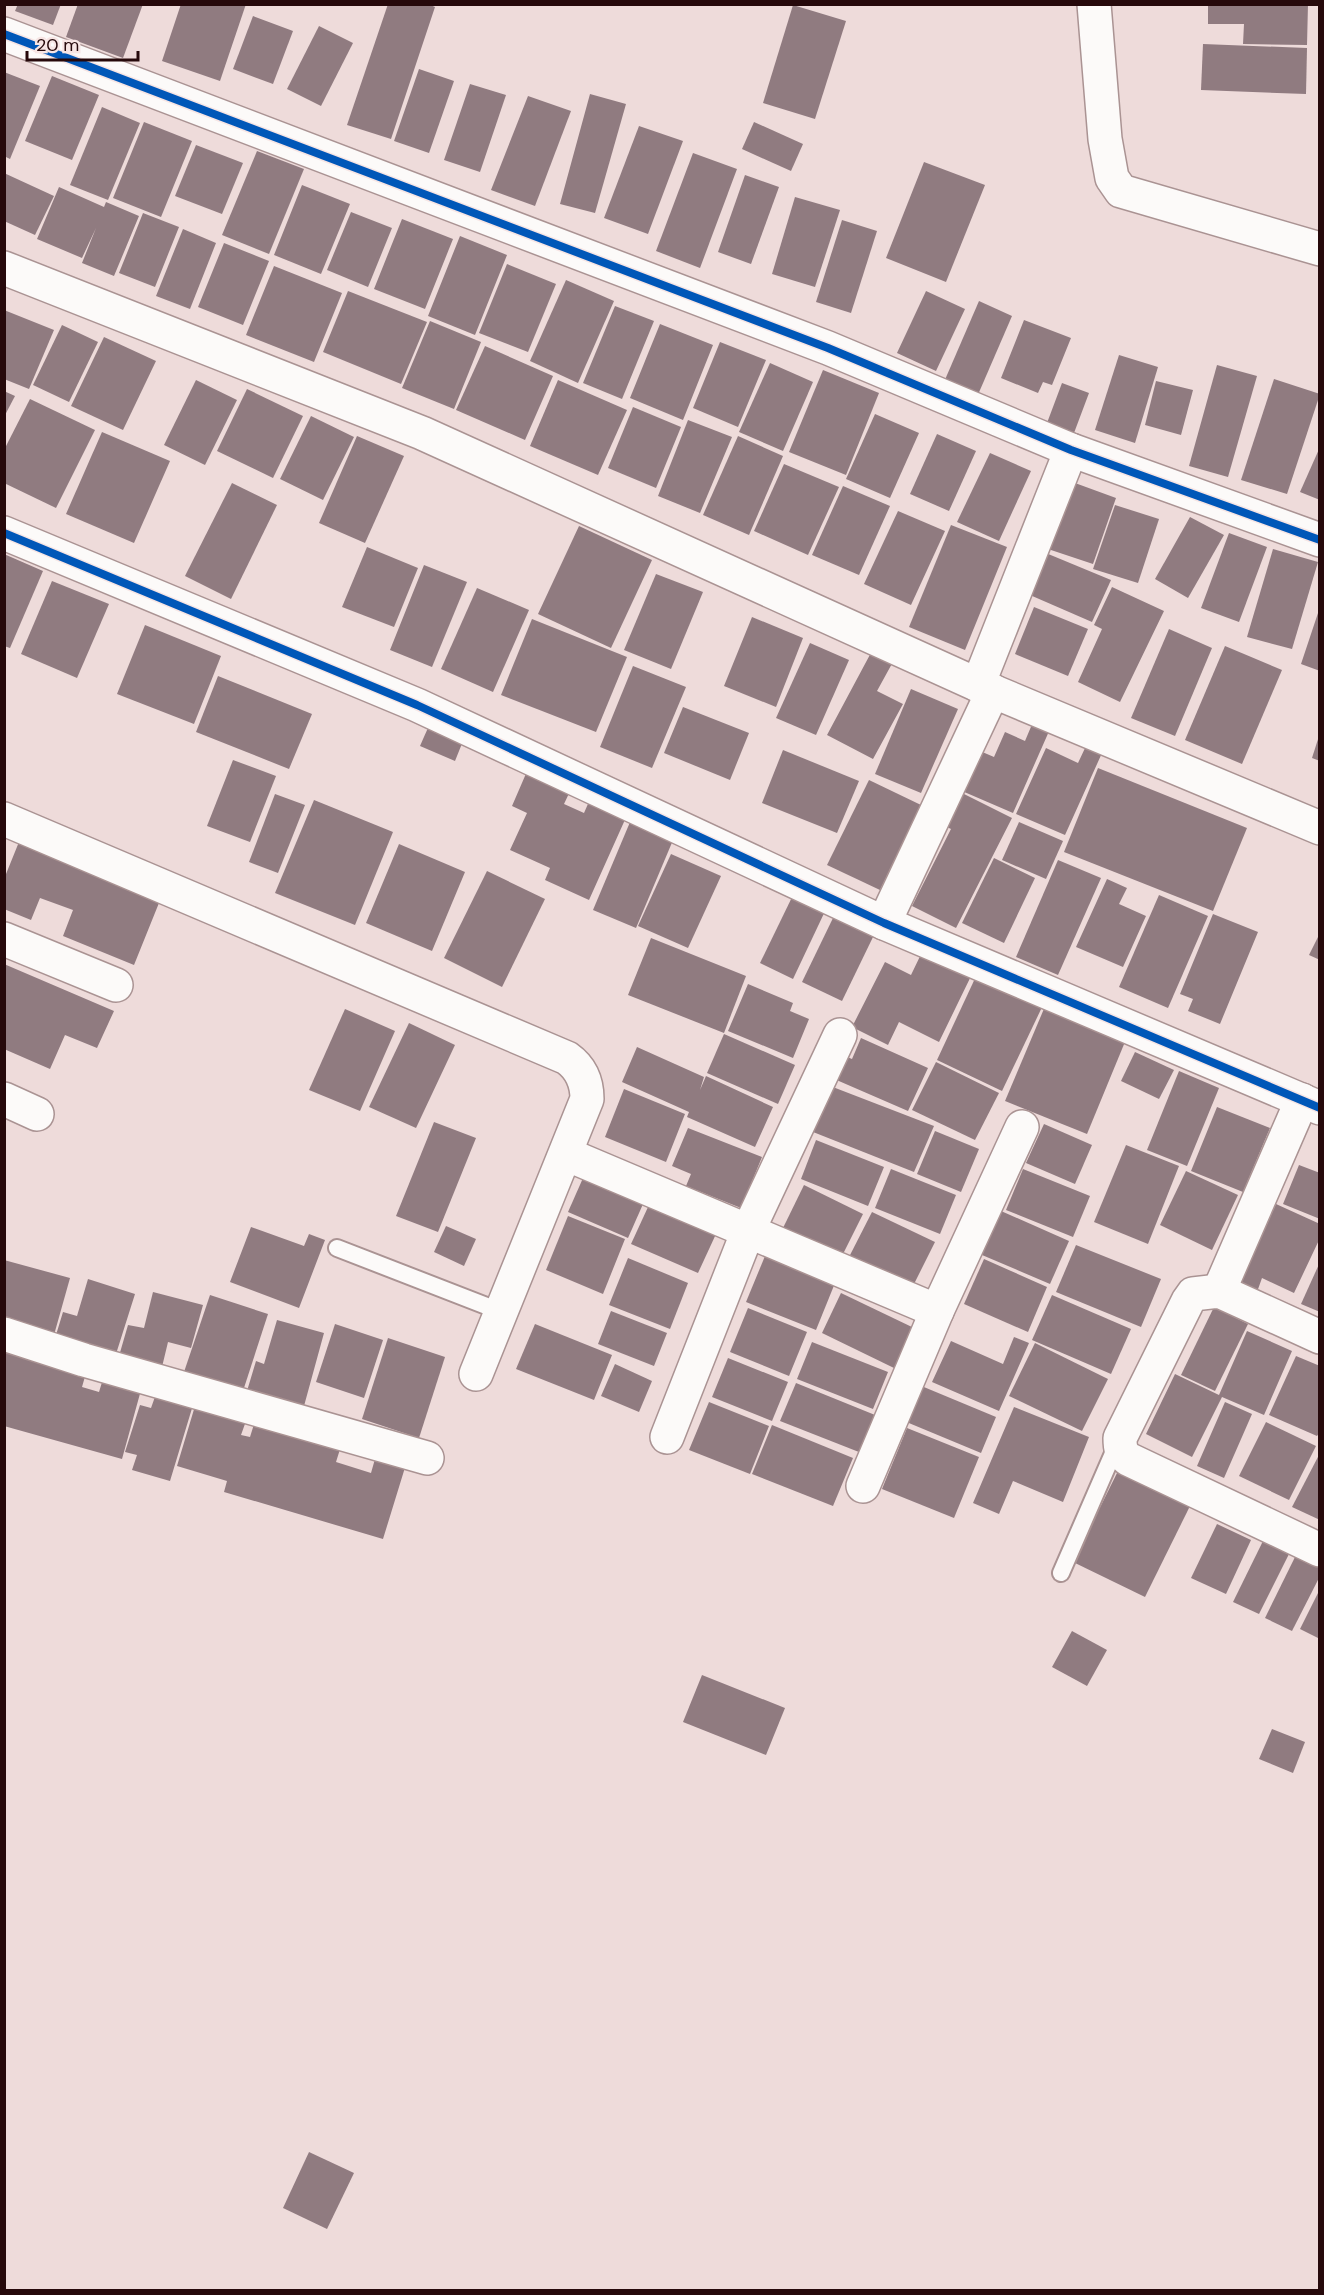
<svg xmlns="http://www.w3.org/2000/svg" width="1324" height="2295" font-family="'DM Sans',sans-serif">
<rect width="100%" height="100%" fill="#eedbda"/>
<g fill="#907b80">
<polygon points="18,4 61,4 53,25 15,11"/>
<polygon points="78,4 143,4 123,58 66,37"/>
<polygon points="181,4 246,4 220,81 162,61"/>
<polygon points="388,4 428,4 435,7 391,139 347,125"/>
<polygon points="1208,4 1308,4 1307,45 1243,44 1244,24 1208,24"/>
<polygon points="793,5 846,21 815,119 763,103"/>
<polygon points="253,16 293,31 273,84 233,69"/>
<polygon points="319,26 353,43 321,106 287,89"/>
<polygon points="1203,44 1307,48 1306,94 1201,90"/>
<polygon points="419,69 454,81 429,153 394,141"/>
<polygon points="4,72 40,86 10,159 4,156"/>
<polygon points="52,76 99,95 72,160 25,141"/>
<polygon points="470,84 506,95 480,172 444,160"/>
<polygon points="590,94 626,104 595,213 560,204"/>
<polygon points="528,96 571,111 535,206 491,190"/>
<polygon points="102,107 140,123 108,200 70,185"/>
<polygon points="144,122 192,141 161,217 113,198"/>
<polygon points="754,122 803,144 791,171 742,149"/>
<polygon points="639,126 683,141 648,234 604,218"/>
<polygon points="196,145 243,163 222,214 175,196"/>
<polygon points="257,151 304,169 269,254 222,235"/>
<polygon points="693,153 737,169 700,268 656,251"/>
<polygon points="924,162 985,185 946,282 886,258"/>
<polygon points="4,173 54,196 35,235 4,221"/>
<polygon points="745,175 779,187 751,264 718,252"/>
<polygon points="302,185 350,204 321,274 274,255"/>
<polygon points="59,187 104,207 106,202 139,216 114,276 82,263 96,228 82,258 37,239"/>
<polygon points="795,197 840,210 815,287 772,274"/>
<polygon points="351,212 392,228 368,287 327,270"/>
<polygon points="143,213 179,227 155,287 119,273"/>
<polygon points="402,219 453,239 425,309 374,289"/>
<polygon points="842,220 877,231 851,313 816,302"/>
<polygon points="183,229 216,243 190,309 156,296"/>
<polygon points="460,236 507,255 475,335 428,316"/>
<polygon points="224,243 269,261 243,325 198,307"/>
<polygon points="507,264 556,284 528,352 479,333"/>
<polygon points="274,266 342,293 314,362 246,335"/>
<polygon points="566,280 614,301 578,383 530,361"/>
<polygon points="348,291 427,322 401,384 323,352"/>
<polygon points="926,291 965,309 936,371 897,353"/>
<polygon points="979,301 1012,316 977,397 944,382"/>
<polygon points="615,306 654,321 622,399 583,383"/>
<polygon points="4,310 54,330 29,389 4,379"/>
<polygon points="1024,320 1071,338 1052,385 1043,382 1038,393 1001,378"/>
<polygon points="430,321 481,342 454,409 402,388"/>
<polygon points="660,324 713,345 683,420 630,398"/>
<polygon points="62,325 98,342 69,402 33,385"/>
<polygon points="104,337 156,361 123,430 71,406"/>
<polygon points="720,342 766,360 738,427 693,408"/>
<polygon points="485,346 553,376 525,440 456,410"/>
<polygon points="1119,355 1158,367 1135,443 1095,430"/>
<polygon points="770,363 813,382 783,451 739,432"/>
<polygon points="1217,365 1257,376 1228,477 1189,466"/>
<polygon points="823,370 879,393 846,475 789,452"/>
<polygon points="1274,379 1320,394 1287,494 1241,480"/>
<polygon points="196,380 237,400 205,465 164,445"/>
<polygon points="558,380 627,410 598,475 530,446"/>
<polygon points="1156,381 1193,390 1181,435 1145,425"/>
<polygon points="1062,383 1089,393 1074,433 1047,423"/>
<polygon points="247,389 303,416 273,478 217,451"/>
<polygon points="4,391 15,396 4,417"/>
<polygon points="30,399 95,430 56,508 4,483 4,450"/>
<polygon points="633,407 681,427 656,488 608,468"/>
<polygon points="875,414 919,433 890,498 846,479"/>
<polygon points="311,416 354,437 323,500 280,479"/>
<polygon points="688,420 732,437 700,513 658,496"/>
<polygon points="102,432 170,461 134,543 66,514"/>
<polygon points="937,434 976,451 949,511 910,494"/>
<polygon points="357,436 404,456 365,543 319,523"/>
<polygon points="738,436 783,456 749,535 703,515"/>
<polygon points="1320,447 1320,500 1300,492"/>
<polygon points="990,453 1031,471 999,541 957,522"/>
<polygon points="784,464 839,487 808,555 754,531"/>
<polygon points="232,483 277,505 231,599 185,576"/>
<polygon points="1075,483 1116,498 1093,564 1036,545 1053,496 1069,501"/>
<polygon points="843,486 890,506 859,575 812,555"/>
<polygon points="1115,505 1159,519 1138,583 1093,569"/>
<polygon points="898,511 945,531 911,605 864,584"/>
<polygon points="1190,517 1224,535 1188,598 1155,579"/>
<polygon points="951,525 1007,547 965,650 909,627"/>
<polygon points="579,526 652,560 611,648 538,614"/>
<polygon points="1229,533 1267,547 1239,622 1201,608"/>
<polygon points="367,547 418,568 394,627 342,607"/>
<polygon points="1273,549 1318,562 1292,649 1247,637"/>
<polygon points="1041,551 1111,580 1092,622 1023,592"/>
<polygon points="4,554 43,571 10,648 4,646"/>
<polygon points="424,565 467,582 432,667 390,650"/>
<polygon points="656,574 703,592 671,669 624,650"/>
<polygon points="52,581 109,604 77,678 21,654"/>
<polygon points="1112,587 1164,611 1120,702 1078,682 1102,629 1094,625"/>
<polygon points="477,588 529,610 493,692 441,669"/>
<polygon points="1034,607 1088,629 1068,676 1015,654"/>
<polygon points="1319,610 1320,610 1320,671 1301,664"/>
<polygon points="752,617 803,638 776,707 724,686"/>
<polygon points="532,619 627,657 596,732 501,695"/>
<polygon points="145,625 221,656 194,724 117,694"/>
<polygon points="1169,629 1212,648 1175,736 1131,718"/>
<polygon points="810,643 849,660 816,735 776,718"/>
<polygon points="1225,646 1282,670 1242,764 1185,740"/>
<polygon points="873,649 894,660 877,691 903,704 873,759 827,735"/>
<polygon points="633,666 686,687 652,768 600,747"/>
<polygon points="218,676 312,714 289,769 196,732"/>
<polygon points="911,689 958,709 921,793 875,774"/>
<polygon points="683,707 749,733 730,780 664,753"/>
<polygon points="431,721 465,736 455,761 420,746"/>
<polygon points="1033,722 1050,729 1013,813 962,791 980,751 994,757 1005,732 1025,741"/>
<polygon points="1319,736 1320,736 1320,761 1312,758"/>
<polygon points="1086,746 1102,753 1065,835 1016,814 1046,748 1078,763"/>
<polygon points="783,750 859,781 837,833 762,803"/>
<polygon points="233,760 276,776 250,842 207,826"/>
<polygon points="1098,768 1247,828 1213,911 1064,852"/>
<polygon points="528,769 572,787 564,804 584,813 591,797 628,813 589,900 545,880 550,868 510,850 527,813 512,806"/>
<polygon points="869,780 921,805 880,890 827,865"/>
<polygon points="962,793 1012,818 956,928 912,906 951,829 945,826"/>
<polygon points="275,794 305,805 278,873 249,862"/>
<polygon points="314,800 393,832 355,925 275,893"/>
<polygon points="633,815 676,833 636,928 593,910"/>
<polygon points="1019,822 1063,841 1046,879 1002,860"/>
<polygon points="23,832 165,888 134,965 63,936 73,910 40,898 31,920 4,909 4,879"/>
<polygon points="399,844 465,872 432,951 366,923"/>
<polygon points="671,854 721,876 688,948 638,926"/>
<polygon points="994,858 1035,878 1004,943 962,923"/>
<polygon points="1058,860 1101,878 1058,975 1016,957"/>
<polygon points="487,871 545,899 502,987 444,958"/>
<polygon points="1107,879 1127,888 1119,904 1146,916 1123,967 1076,947"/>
<polygon points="795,891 827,907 793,979 760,963"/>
<polygon points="1159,895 1208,916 1168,1008 1119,987"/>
<polygon points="1213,914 1258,932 1220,1024 1188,1011 1193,999 1180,994"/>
<polygon points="833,918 873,937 842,1001 802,982"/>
<polygon points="1320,933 1320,960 1309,955"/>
<polygon points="651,938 746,976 724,1033 628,995"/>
<polygon points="924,948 973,972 939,1042 899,1022 888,1045 852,1027 885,962 911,975"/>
<polygon points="4,964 114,1011 97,1048 65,1035 50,1069 4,1049"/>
<polygon points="978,972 1044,1003 1002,1091 937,1060"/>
<polygon points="748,984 793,1003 790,1011 809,1019 793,1058 728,1031"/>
<polygon points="1046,1004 1127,1037 1087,1134 1005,1101"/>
<polygon points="345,1009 395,1031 360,1111 309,1090"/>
<polygon points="409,1023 455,1045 416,1128 369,1107"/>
<polygon points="724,1034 795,1065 778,1104 707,1073"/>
<polygon points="861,1038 928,1068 908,1111 825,1075 835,1052 852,1059"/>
<polygon points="637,1047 704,1077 700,1090 706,1076 773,1107 755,1147 687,1117 689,1112 622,1082"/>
<polygon points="1135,1052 1174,1070 1159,1099 1121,1081"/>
<polygon points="936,1062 999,1093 975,1140 912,1110"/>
<polygon points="1179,1071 1219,1088 1187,1166 1147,1150"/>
<polygon points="825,1084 934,1126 914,1172 808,1130"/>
<polygon points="624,1089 685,1114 666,1162 605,1137"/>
<polygon points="1217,1107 1270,1128 1243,1192 1191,1171"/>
<polygon points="434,1122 476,1138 438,1232 396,1216"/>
<polygon points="1044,1124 1092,1145 1075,1184 1026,1163"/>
<polygon points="688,1128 762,1157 741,1208 686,1186 691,1174 672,1166"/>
<polygon points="935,1131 979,1149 961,1192 917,1174"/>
<polygon points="816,1140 884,1167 868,1206 801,1179"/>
<polygon points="1126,1145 1179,1166 1148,1244 1094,1222"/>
<polygon points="1299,1165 1320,1173 1320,1219 1283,1204"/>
<polygon points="587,1169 647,1195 628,1238 568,1212"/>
<polygon points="891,1169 956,1195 940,1234 875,1208"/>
<polygon points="1023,1169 1090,1196 1073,1237 1006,1210"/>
<polygon points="1186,1171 1238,1195 1212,1250 1160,1225"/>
<polygon points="804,1185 863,1214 842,1256 783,1228"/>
<polygon points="654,1194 716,1234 698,1273 631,1244"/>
<polygon points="1276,1204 1320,1224 1320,1238 1294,1293 1262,1278 1257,1292 1240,1284"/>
<polygon points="1001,1211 1069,1241 1050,1284 982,1255"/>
<polygon points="872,1212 935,1242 911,1290 848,1259"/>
<polygon points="568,1216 625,1239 603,1294 546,1270"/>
<polygon points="446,1226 476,1239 464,1266 434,1252"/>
<polygon points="251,1227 304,1246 309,1234 325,1240 299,1308 230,1282"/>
<polygon points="1076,1245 1161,1279 1141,1327 1056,1292"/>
<polygon points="765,1256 835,1283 816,1330 746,1302"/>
<polygon points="628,1258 688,1283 670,1329 609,1305"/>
<polygon points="984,1259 1047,1287 1028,1332 964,1304"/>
<polygon points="4,1260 70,1278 54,1335 4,1321"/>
<polygon points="1320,1262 1320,1312 1301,1304"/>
<polygon points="88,1279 135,1294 116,1354 56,1335 63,1312 77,1316"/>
<polygon points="153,1292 203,1305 191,1348 168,1342 162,1367 119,1356 128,1325 144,1328"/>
<polygon points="841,1293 914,1328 894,1368 822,1333"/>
<polygon points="210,1295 268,1314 243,1391 184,1372"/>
<polygon points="1052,1295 1131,1329 1111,1374 1032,1340"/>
<polygon points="1214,1307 1248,1324 1215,1391 1181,1375"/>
<polygon points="748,1308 807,1332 789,1376 730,1352"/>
<polygon points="611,1311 667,1333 654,1366 598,1344"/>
<polygon points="277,1320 324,1333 304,1406 247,1391 256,1361 264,1364"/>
<polygon points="335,1324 383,1340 364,1398 316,1382"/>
<polygon points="535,1324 612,1355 594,1400 516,1369"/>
<polygon points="1247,1331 1292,1351 1264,1415 1222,1397 1192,1457 1146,1434 1175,1374 1219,1395"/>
<polygon points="1014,1337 1029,1343 999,1411 932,1382 951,1341 1003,1364"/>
<polygon points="388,1338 445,1357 419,1438 362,1419"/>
<polygon points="812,1342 888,1372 873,1409 797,1379"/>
<polygon points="1035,1343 1108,1379 1082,1431 1009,1396"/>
<polygon points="4,1350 86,1373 82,1387 99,1392 103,1379 141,1390 122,1459 4,1426"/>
<polygon points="1296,1356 1320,1366 1320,1432 1317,1436 1269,1415"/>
<polygon points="728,1358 788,1382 772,1421 712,1397"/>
<polygon points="615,1364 652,1381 639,1412 601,1396"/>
<polygon points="796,1383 880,1417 864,1454 780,1421"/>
<polygon points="919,1385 996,1417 981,1453 904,1421"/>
<polygon points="156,1394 193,1405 170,1481 132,1470 137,1455 125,1452 140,1405 151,1408"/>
<polygon points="709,1402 769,1426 750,1474 689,1450"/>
<polygon points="1225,1402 1252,1414 1224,1478 1197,1466"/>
<polygon points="195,1406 246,1421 241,1435 250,1437 255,1421 341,1446 336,1462 371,1473 377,1452 407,1461 383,1539 224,1492 227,1481 177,1466"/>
<polygon points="1014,1407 1089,1437 1063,1502 1013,1481 999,1514 973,1503"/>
<polygon points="1266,1422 1316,1446 1289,1500 1239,1476"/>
<polygon points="772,1425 853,1458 833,1506 752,1474"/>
<polygon points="907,1428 979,1457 954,1518 882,1489"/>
<polygon points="1320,1453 1320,1520 1292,1507"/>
<polygon points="1118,1471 1190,1506 1145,1597 1073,1562"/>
<polygon points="1217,1524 1251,1540 1226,1594 1191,1578"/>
<polygon points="1263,1541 1289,1554 1259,1614 1233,1602"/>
<polygon points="1296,1555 1320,1566 1320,1576 1292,1631 1265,1618"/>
<polygon points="1320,1589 1320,1639 1300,1629"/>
<polygon points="1072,1631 1107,1650 1087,1686 1052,1667"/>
<polygon points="702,1675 785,1708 766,1755 683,1722"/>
<polygon points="1272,1729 1305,1742 1293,1773 1259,1759"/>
<polygon points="309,2152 354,2173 327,2229 283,2208"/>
</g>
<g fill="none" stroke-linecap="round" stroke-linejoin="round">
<defs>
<g id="lane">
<polyline points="337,1248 502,1312"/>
<polyline points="1061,1573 1118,1442"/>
</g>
<g id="street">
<polyline points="1094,4 1105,139 1112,178 1121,191 1320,249"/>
<polyline points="4,34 828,348 1071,450 1320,540"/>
<polyline points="4,268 422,433 978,685"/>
<polyline points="1071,450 978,685 1320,828"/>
<polyline points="4,533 417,705 884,923 1320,1108"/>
<path d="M4 819 567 1058C581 1068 587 1082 587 1099L476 1374"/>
<polyline points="884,923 993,691"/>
<polyline points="4,939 116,985"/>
<polyline points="4,1099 37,1114"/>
<polyline points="566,1154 937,1311"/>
<polyline points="1219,1291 1302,1100"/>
<polyline points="4,1334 84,1360 427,1458"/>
<path d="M1320 1337 1219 1291 1193 1294 1188 1301 1120 1438C1120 1448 1121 1453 1128 1459L1320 1550"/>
<polyline points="667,1437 748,1231 840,1035"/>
<polyline points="863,1486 937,1311 1022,1127"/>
</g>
</defs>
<use href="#lane" stroke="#aa9393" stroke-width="20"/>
<use href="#street" stroke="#aa9393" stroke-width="36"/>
<use href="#lane" stroke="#fcfaf9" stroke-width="16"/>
<use href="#street" stroke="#fcfaf9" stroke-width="33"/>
<defs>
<g id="cycleway">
<polyline points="4,34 828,348 1071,450 1320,540"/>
<polyline points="4,533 417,705 884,923 1320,1108"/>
</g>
</defs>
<use href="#cycleway" stroke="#f7e5e4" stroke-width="11"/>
<use href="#cycleway" stroke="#0057b8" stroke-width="8"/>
</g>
<rect width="1324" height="2295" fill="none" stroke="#26090b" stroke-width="12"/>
<path d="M27 51v9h111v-9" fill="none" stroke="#26090b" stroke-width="3"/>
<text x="36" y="51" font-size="18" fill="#26090b" stroke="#f7e5e4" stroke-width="4.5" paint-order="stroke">20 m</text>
</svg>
